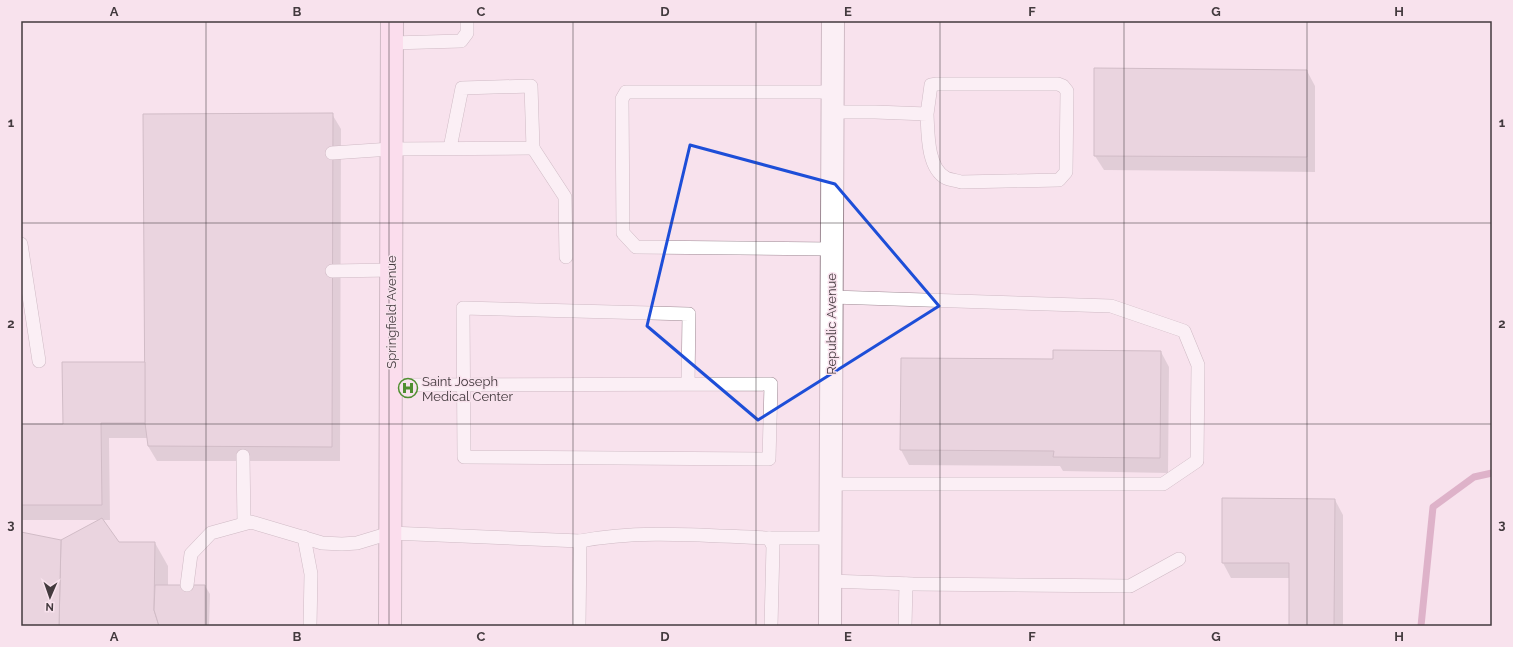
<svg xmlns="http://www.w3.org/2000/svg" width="1513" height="647" font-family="Raleway,sans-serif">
<rect width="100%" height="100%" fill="#f8e2ed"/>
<g fill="#0003">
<polygon points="1307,71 1315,86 1315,172 1104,170 1095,156"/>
<polygon points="332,114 341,129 340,461 157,461 148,446 148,438 109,438 110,520 102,520 118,543 155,543 168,566 168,586 205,586 210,594 209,626 21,626 21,533 61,541 100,520 21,520 21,425 64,425 146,363"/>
<polygon points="1161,352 1169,367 1168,473 1063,471 1060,466 909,465 901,450 902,359 1054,360"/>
<polygon points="1335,500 1343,515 1343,626 1290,626 1290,578 1231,578 1223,563"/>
</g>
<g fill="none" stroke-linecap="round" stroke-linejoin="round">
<polyline stroke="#bf799e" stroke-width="7" points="1421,626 1433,507 1474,477 1492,473"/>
</g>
<g fill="#dac4cf" stroke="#a28e98">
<polygon points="1094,68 1307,70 1307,157 1094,156"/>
<polygon points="333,113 332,447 148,446 145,423 143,114"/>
<polygon points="1053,350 1161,351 1160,458 1053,457 1054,451 900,450 901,358 1053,359"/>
<polygon points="62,362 145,362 145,423 101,423 102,505 21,505 21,424 63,424"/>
<polygon points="1222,498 1335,499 1334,626 1289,626 1289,563 1222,563"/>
<polygon points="102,518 119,542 155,542 154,610 159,626 59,626 61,540"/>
<polygon points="21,532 61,540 59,626 21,626"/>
<polygon points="155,585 205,585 205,626 159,626 154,610"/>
</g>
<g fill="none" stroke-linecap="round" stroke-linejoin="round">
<defs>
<g id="lane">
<polyline points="392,43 461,41 467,33 467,21"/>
<path d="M832 112H875L927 114C928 133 927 168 946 178 950 180 956 180 961 182L1059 180 1066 172 1067 91 1063 86 1058 84H937L931 85 927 114"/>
<polyline points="533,148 565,197 566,257"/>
<polyline points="332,153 391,149 533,148 531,86 462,88 450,148"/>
<polyline points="21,244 39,361"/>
<polyline points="832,249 636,247 623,233 622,99 626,92 832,92"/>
<polyline points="332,271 391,270"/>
<path d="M391 385C517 385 644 384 771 384L769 459 464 457 463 308 689 314 688 384"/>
<polyline points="243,456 244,523"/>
<polyline points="831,484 1163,484 1197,461 1198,365 1184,331 1111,306 832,297"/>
<polyline points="304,537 311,574 310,626"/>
<polyline points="769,538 830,538"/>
<path d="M580 541C642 529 707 536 769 538L773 546 771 626"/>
<polyline points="830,581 913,584 1130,586 1179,559"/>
<polyline points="187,585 191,554 211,533 251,522 322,543 342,544 357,543 390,533 580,541 579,626"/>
<polyline points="905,626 906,584"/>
</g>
<polyline id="street" points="830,626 833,21"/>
<polyline id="secondary" points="390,626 392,21"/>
</defs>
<use href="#lane" stroke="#9e8a94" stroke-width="14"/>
<use href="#street" stroke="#9e8a94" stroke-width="24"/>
<use href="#secondary" stroke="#9e8a94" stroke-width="24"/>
<use href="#lane" stroke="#fff" stroke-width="13"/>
<use href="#street" stroke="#fff" stroke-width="22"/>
<use href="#secondary" stroke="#fed7ed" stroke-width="22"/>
</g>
<path d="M0 0H1513V647H0ZM690 145 835 184 939 306 758 420 647 326Z" fill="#f8e2ed" fill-opacity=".55" fill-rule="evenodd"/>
<path fill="none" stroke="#1d4ed8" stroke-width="3" stroke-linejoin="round" d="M690 145 835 184 939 306 758 420 647 326Z"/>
<path fill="none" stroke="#433a3e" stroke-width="1" stroke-opacity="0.55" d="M206 21V626M389 21V626M573 21V626M756 21V626M940 21V626M1124 21V626M1307 21V626M21 223H1492M21 424H1492"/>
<defs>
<symbol id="hospital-ring" viewBox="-11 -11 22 22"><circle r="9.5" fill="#f8e2ed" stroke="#508f31" stroke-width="1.5"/><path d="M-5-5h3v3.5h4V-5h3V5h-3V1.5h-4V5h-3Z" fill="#508f31"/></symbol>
</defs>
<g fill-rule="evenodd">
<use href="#hospital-ring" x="397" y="377" width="22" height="22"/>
</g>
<g text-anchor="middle" stroke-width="3" stroke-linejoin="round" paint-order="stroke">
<g font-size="13" fill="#433a3e" stroke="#f8e2ed">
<text transform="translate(391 312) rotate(-90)" y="5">Springfield Avenue</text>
<text transform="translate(831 324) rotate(-90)" y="5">Republic Avenue</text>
</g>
<g font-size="13" fill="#433a3e" stroke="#f8e2ed" text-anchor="start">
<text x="422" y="386">Saint Joseph<tspan x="422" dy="15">Medical Center</tspan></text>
</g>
</g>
<rect width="1513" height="647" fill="none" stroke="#f8e2ed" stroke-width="44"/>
<g transform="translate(50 597) rotate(182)" stroke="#f8e2ed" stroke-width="3" paint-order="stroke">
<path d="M0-3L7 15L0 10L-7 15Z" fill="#433a3e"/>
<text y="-6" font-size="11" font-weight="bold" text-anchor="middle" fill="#433a3e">N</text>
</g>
<rect x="22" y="22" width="1469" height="603" fill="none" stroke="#433a3e" stroke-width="1.5"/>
<g font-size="13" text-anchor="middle" font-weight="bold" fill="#433a3e">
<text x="114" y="16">A</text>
<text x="297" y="16">B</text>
<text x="481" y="16">C</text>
<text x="665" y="16">D</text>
<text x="848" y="16">E</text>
<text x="1032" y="16">F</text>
<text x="1216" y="16">G</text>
<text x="1399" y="16">H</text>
<text x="11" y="127">1</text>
<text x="1502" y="127">1</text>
<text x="11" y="328">2</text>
<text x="1502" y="328">2</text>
<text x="11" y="529">3</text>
<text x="1502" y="529">3</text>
<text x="114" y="641">A</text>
<text x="297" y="641">B</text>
<text x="481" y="641">C</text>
<text x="665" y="641">D</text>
<text x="848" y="641">E</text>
<text x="1032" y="641">F</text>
<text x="1216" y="641">G</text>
<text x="1399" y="641">H</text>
</g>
</svg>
